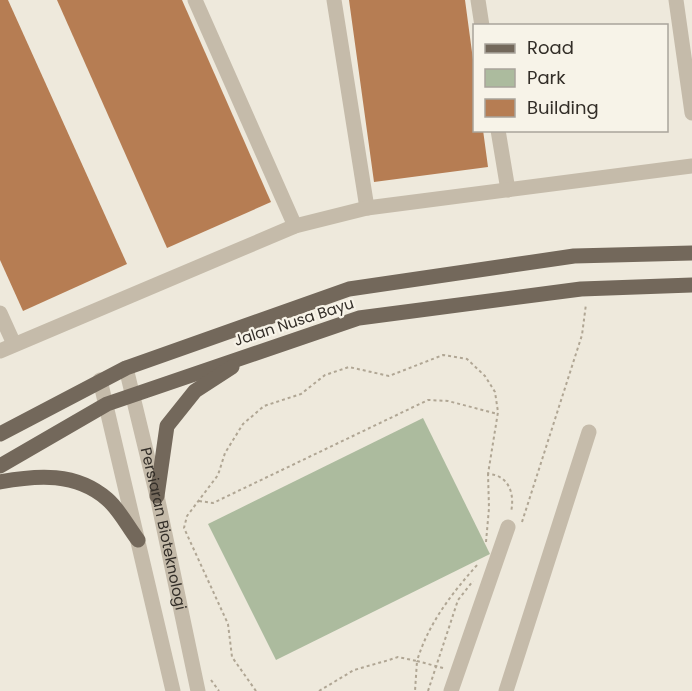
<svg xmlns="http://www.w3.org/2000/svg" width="692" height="691" font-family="Poppins,sans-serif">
<rect width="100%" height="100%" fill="#eee9dc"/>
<polygon fill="#acbb9e" points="423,418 490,554 276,660 208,524"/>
<g fill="#b67d53">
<polygon points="0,0 8,0 127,264 23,311 0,260"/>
<polygon points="57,0 182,0 271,202 167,248"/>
<polygon points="349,0 465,0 474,67 474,130 483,130 488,167 374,182"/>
</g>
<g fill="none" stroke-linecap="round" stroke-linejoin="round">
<g stroke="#b0a694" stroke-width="2" stroke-dasharray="3 3" stroke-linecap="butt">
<polyline points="199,501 213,503 428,400 448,401 498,414"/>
<polyline points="522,522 582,335 586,304"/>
<polyline points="486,542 489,508 488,474"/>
<path d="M443 668 417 661C428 624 452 593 478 564"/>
<polyline points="211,680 219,691"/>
<path d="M256 691 232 657 228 624 184 528 187 516 218 475 225 453 243 424 264 406 301 394 325 375 349 367 389 376 443 355 467 359 485 376 495 392 498 412 488 474C509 475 515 494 511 512"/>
<polyline points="319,691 354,670 389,660 398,657 417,661 415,691"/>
<polyline points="428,691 458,600 473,581"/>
</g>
<g stroke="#c5bbaa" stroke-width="15">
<polyline points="195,0 295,226"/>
<polyline points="334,0 367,208"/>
<polyline points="478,0 482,26"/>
<polyline points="676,0 692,113"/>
<polyline points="498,130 508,190"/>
<polyline points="0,313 14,344"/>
<polyline points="0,351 295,226 367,208 692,166"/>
<path id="s1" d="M126 368 157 496 198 691"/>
<polyline points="100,380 173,691"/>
<polyline points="451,691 508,527"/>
<polyline points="506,691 589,432"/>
</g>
<g stroke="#73685b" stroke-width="15">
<polyline points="0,434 126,368 349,289 574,256 692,253"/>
<polyline points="0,466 107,404 359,318 581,289 692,285"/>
<path d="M0 482C37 475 76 472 107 499 119 509 128 527 138 540"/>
<polyline points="157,496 167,426 195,391 232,367"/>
</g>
</g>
<g text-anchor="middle" stroke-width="4.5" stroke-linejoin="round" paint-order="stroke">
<g font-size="15" fill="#332e28" stroke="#f7f3e8">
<text transform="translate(294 322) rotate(-18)" y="5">Jalan Nusa Bayu</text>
<text dy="5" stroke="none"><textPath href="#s1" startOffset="165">Persiaran Bioteknologi</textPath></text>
</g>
</g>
<rect x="473" y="24" width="195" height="108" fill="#f7f3e8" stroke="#a9a49b" stroke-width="1.5"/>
<rect x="485" y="44" width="30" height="9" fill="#73685b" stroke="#a9a49b" stroke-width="1.5"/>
<text x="527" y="54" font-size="18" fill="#332e28">Road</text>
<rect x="485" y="69" width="30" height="18" fill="#acbb9e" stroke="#a9a49b" stroke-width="1.5"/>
<text x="527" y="84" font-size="18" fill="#332e28">Park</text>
<rect x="485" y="99" width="30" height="18" fill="#b67d53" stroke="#a9a49b" stroke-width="1.5"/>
<text x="527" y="114" font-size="18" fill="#332e28">Building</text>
</svg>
